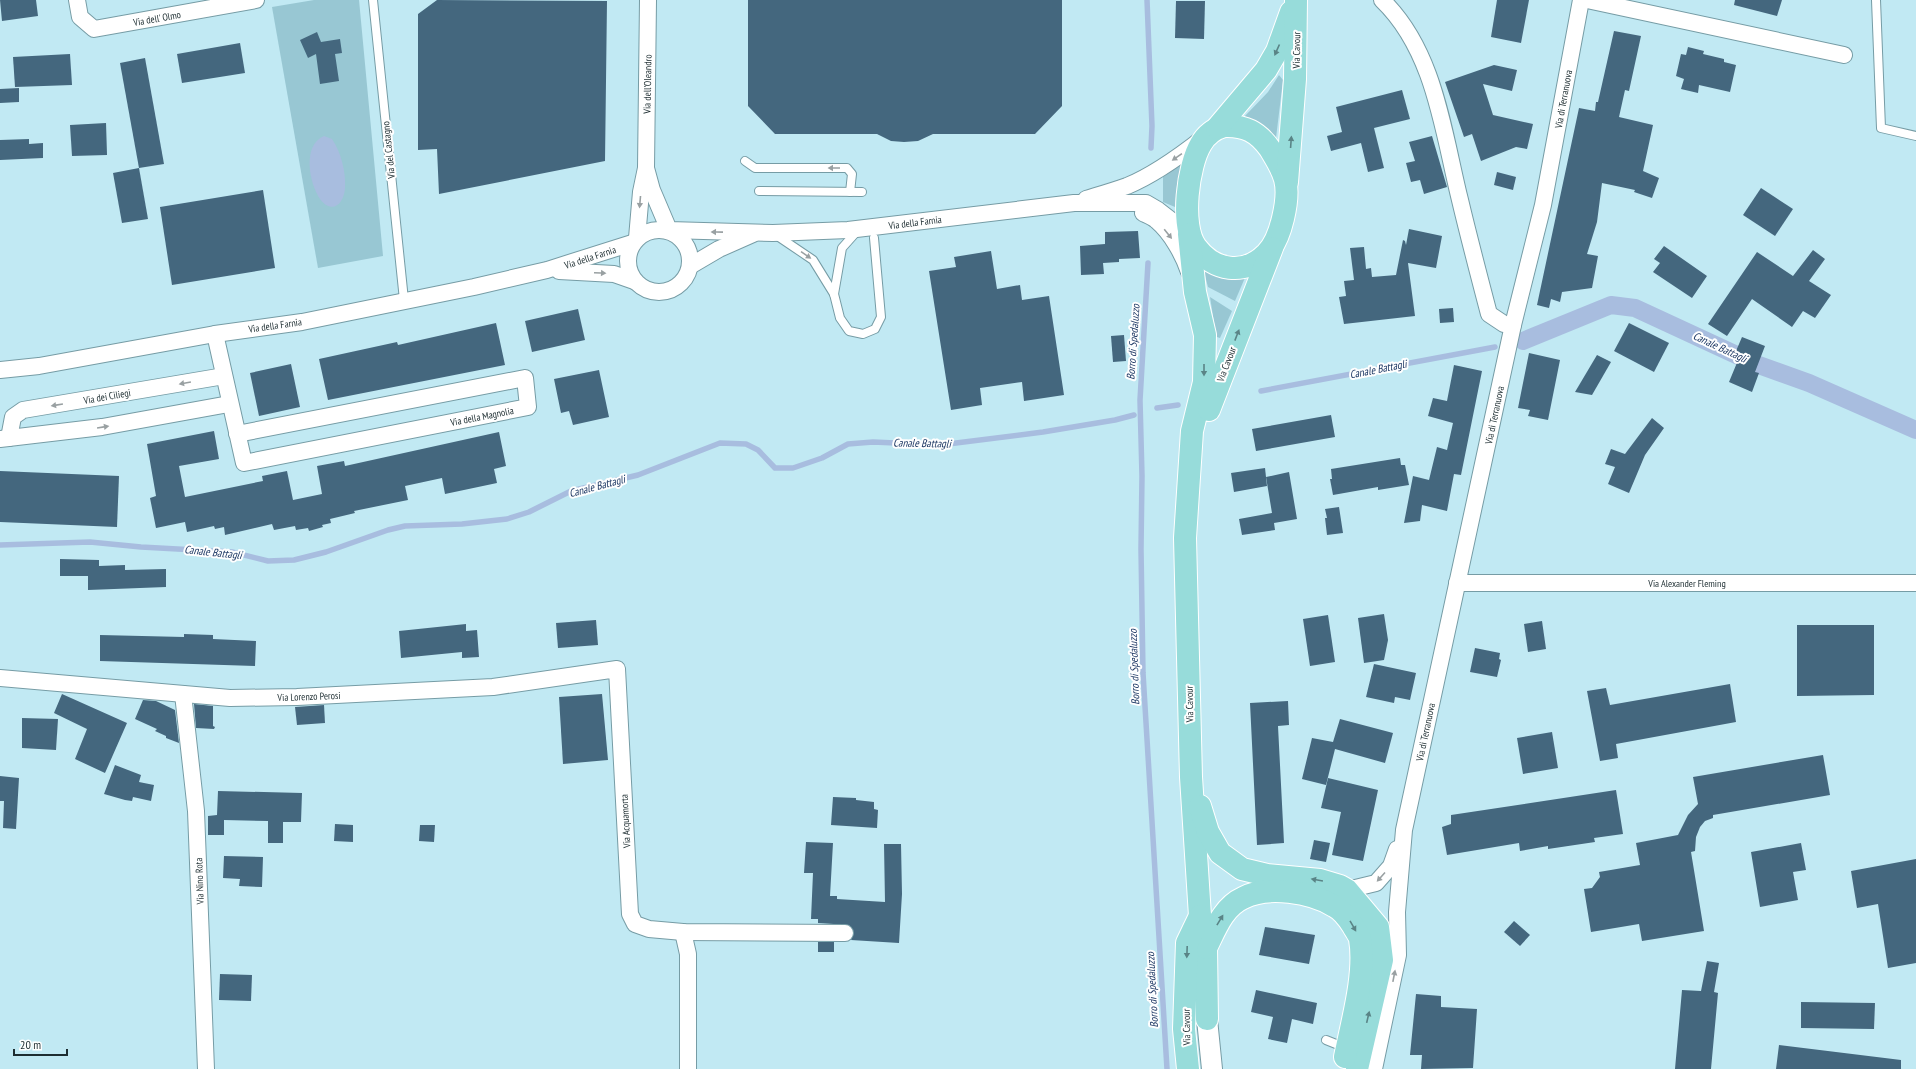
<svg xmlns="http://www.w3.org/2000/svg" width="1916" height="1069" font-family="'PT Sans Narrow',sans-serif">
<rect width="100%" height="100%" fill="#c1e9f3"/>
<g fill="#98c7d3">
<polygon points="314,0 359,0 383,256 318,268 272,7"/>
<polygon points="1279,75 1283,80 1276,138 1264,126 1244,117 1268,92"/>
<polygon points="1182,164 1177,185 1175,207 1163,202 1163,177"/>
<polygon points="1202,264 1247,273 1235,301 1208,287"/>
<polygon points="1210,297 1232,311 1220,338 1217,337 1216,335"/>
</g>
<path fill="#a8bddf" d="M324 136 332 139C341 152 346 172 345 188 344 204 332 215 320 199 309 183 302 145 324 136Z"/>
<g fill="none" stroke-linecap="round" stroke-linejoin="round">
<g stroke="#a8bddf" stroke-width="5.5">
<polyline points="1147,0 1152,126 1151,148"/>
<polyline points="1148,263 1140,400 1142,476 1141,549 1143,673 1167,1069"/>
<polyline points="1261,391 1495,347"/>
<polyline points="1157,408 1178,405"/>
<polyline points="0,545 90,542 141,547 232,552 268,561 294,560 326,552 388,530 405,526 462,524 507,519 529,512 571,491 638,475 720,443 746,444 758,450 775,468 793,468 822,458 848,444 873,442 940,445 1043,432 1115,420 1134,415"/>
</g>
<polyline stroke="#a8bddf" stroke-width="18" points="1523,341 1611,305 1635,308 1756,364 1809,383 1916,430"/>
</g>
<g fill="#44677e">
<polygon points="0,0 36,0 38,16 2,21"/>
<polygon points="437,0 607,1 605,161 439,194 437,149 418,150 418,14"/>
<polygon points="748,0 1062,0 1062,106 1035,134 933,134 918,141 904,142 891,141 877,134 775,134 748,106"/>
<polygon points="1497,0 1529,0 1521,43 1491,37"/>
<polygon points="1735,0 1782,0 1777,16 1734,5"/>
<polygon points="1176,1 1205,1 1204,39 1175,38"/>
<polygon points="1614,31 1641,36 1629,91 1625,90 1619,117 1653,125 1643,171 1659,178 1652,198 1634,192 1635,190 1602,183 1597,222 1587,254 1598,256 1592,288 1562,292 1560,302 1551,299 1549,308 1537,305 1579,108 1595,111 1596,102 1598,102"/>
<polygon points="317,32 321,42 340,39 342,53 335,54 339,81 320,84 316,54 308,58 300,40"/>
<polygon points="240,43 245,73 182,83 177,54"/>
<polygon points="1688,47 1704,51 1703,54 1724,59 1724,62 1736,65 1730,92 1699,85 1698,93 1681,89 1684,79 1676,76 1681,54 1686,55"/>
<polygon points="70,54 72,85 15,87 13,57"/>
<polygon points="145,58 164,164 139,168 120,63"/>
<polygon points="1494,65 1517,70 1512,91 1483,84 1493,115 1533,124 1527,149 1516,147 1481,161 1472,134 1464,137 1445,82"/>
<polygon points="19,88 19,102 0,103 0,89"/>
<polygon points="1402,90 1410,119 1374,128 1384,168 1368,172 1361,143 1331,151 1327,136 1342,132 1336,107"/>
<polygon points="106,123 107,155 72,156 70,125"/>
<polygon points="1432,136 1447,187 1424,194 1420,180 1411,182 1406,163 1415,161 1409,142"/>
<polygon points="29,139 29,144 43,143 43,158 0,160 0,140"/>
<polygon points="139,168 148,219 122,223 113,173"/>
<polygon points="1497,172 1516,177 1513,190 1494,185"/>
<polygon points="1761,188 1793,209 1775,236 1743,215"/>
<polygon points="263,190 275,268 172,285 160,207"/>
<polygon points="1409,229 1442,236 1436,268 1408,263 1415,316 1344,324 1339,297 1346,296 1344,281 1354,280 1350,248 1364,247 1366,269 1371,268 1372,277 1396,275 1403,240 1405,241 1406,245"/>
<polygon points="1138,231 1140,258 1119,259 1119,262 1103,263 1104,274 1081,275 1080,246 1105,244 1105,232"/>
<polygon points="1664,246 1707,276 1692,298 1653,272 1660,263 1654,259"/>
<polygon points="1813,250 1825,259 1809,281 1831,295 1815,318 1803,311 1792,327 1752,299 1727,336 1708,324 1757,252 1793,276"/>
<polygon points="991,251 997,289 1020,285 1022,300 1049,296 1064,395 1024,401 1022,382 980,388 982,405 951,410 929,271 956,267 954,257"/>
<polygon points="1453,308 1454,322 1440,323 1439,309"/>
<polygon points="578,309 585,340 532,352 525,321"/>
<polygon points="496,323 505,365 328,400 319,359 397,342 398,345"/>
<polygon points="1629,323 1669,343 1654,372 1614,351"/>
<polygon points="1124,335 1126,361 1113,362 1111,336"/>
<polygon points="1742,337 1765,346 1755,372 1759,373 1752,392 1729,382 1741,353 1736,351"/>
<polygon points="1529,353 1560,360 1548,420 1528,416 1530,410 1518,408"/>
<polygon points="1597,355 1611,362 1592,395 1575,392"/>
<polygon points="291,364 300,407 259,416 250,373"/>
<polygon points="1454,365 1482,371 1461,475 1454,474 1447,511 1422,505 1420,521 1404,523 1413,476 1429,480 1437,447 1447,450 1453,423 1428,416 1433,398 1447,401"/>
<polygon points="599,370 609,417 573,425 569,411 561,413 554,379"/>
<polygon points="1331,415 1335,437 1256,451 1252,429"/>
<polygon points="1652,418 1664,428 1645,455 1629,493 1608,484 1615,467 1605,464 1611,449 1625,454"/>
<polygon points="214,431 219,459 179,466 185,497 263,481 262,476 287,471 293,500 322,494 317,466 344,461 345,466 499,432 506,466 494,469 497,483 445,494 442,478 405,486 408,500 354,511 355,513 330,519 331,523 322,525 323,527 309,531 308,528 296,530 295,526 274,530 272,524 225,535 224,527 215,529 214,526 187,532 185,522 156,528 150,498 156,496 147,444"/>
<polygon points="1400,458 1401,465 1405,465 1409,485 1378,490 1378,487 1333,495 1330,479 1332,479 1331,469"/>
<polygon points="1265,468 1267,486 1234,492 1231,473"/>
<polygon points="0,471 119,476 117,527 0,522"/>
<polygon points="1289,472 1297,519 1274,523 1275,530 1242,535 1239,519 1272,513 1266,477"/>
<polygon points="1339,507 1343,533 1327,535 1325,518 1327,518 1325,509"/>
<polygon points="60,559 99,560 99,566 125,565 125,570 166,569 166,587 88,590 88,576 60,576"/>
<polygon points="1384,614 1388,640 1384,660 1364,663 1358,618"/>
<polygon points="1328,615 1335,662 1310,666 1303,619"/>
<polygon points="596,620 598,645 558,648 556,623"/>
<polygon points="1542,621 1546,649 1528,652 1524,624"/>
<polygon points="466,624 466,631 477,630 479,657 462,658 462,652 401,658 399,631"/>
<polygon points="1797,625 1874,625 1874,695 1797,696"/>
<polygon points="184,634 213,635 213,639 256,641 255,666 100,661 100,635 184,637"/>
<polygon points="1475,648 1500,653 1499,659 1501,660 1497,677 1470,672"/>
<polygon points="1374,664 1416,673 1410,700 1395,697 1394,703 1366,697"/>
<polygon points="1730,684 1736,722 1616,744 1618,758 1600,761 1587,691 1606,688 1610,705"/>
<polygon points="62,694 127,723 105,773 75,759 87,729 54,713"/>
<polygon points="602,694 608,760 563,764 559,697"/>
<polygon points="143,700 156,701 175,710 179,743 166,738 166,736 155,731 157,729 135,719"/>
<polygon points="1288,701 1289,725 1278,726 1284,843 1257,845 1250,703"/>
<polygon points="194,704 213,706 213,726 215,727 214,729 196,728"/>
<polygon points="324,705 325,723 297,725 295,707"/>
<polygon points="22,718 58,719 56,750 22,748"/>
<polygon points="1340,719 1393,733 1385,763 1335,749 1326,785 1302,779 1312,738 1333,742"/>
<polygon points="1552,732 1558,768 1523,774 1517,738"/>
<polygon points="1823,755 1830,795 1713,815 1713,818 1705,821 1700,827 1696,837 1695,851 1691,852 1704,931 1642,941 1639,924 1591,932 1584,889 1592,888 1600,877 1599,872 1640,865 1636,843 1678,835 1688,815 1698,804 1693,777"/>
<polygon points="115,765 141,775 139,782 154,785 151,801 133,797 132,801 125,800 104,794"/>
<polygon points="0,776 19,778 16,829 3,828 4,801 0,801"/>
<polygon points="1328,778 1378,790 1363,861 1332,855 1341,812 1321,808"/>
<polygon points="1616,790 1623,834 1594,838 1595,842 1548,849 1548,846 1520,851 1519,843 1447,855 1442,827 1451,824 1451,815"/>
<polygon points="218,791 302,793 301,822 283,822 283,843 268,843 268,821 224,820 224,835 208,835 208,816 217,815"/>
<polygon points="833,797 856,798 856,800 874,802 874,809 878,810 877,828 831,825"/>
<polygon points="335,824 353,825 353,842 334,841"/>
<polygon points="420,825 435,825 434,842 419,841"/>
<polygon points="1314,840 1330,843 1326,862 1310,859"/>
<polygon points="806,842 833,843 830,896 837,896 837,899 885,902 884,844 901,844 902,894 899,943 851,940 854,933 849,925 818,923 818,919 811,919 813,873 804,873"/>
<polygon points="1801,843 1806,870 1793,872 1798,900 1760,907 1751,852"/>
<polygon points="224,856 263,857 262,887 239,886 240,879 223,878"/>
<polygon points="1916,859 1916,963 1888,968 1878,904 1857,908 1851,871"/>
<polygon points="1514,921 1530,935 1520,946 1504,932"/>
<polygon points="1265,927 1315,935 1309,964 1259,955"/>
<rect x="818" y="942" width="16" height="10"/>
<polygon points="1707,961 1719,963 1714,992 1718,993 1711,1069 1675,1069 1682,990 1701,991"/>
<polygon points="220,974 252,975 251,1001 219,1000"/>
<polygon points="1256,990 1317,1003 1313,1024 1292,1019 1287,1043 1268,1039 1273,1017 1251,1012"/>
<polygon points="1416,994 1441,996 1441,1007 1477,1009 1473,1068 1421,1069 1422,1055 1410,1055"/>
<polygon points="1801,1002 1875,1003 1874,1029 1801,1028"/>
<polygon points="1779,1045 1901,1060 1901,1069 1776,1069"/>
</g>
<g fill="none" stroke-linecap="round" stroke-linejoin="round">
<defs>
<g id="service">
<polyline points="373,0 404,300"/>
<polyline points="1876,0 1881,128 1916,136"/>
<polyline points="745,161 755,168 847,168 852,174 850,192"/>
<polyline points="759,191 862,192"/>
<polyline points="776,235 813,260 834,294 840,318 849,331 863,334 875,329 881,317 874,238"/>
<polyline points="834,294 842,248 859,229"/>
<polyline points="1326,1040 1346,1048"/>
</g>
<g id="minor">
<polyline points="77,0 80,17 94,29 256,0"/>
<path d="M1382 0C1435 51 1443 132 1460 200 1469 238 1479 276 1489 314L1504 324 1513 325"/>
<polyline points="1587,0 1844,55"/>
<polyline points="646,168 652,190 669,230 773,233 848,230 1074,203 1146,203 1158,210 1189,234"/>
<path d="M1086 199C1099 195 1113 191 1127 186 1154 175 1180 156 1203 138"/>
<path d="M1143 213C1147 215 1153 217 1157 221 1171 233 1183 254 1189 272"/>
<circle cx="659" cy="261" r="31"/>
<polyline points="637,238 641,192 646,168 648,0"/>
<polyline points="690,266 719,249 753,234"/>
<polyline points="559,271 614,274 634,281"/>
<polyline points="215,334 244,463 528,407 525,378 237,434"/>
<polyline points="0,370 39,366 215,334 302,322 474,287 547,270 632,243"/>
<polyline points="9,438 13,417 23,410 224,376"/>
<polyline points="0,439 102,427 229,404"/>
<polyline points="1457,583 1916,583"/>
<polyline points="0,678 230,698 297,697 493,687 617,669 630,914 635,924 649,929 683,932 845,933"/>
<polyline points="183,694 196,811 206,1069"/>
<polyline points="1347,890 1376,883 1391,866 1397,849"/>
<polyline points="683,932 688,954 688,1069"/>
<polyline points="1374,1069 1398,955 1397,912 1404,830 1513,325 1543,205 1581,0"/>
</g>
<polyline id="tertiary" points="1207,1019 1212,1069"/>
<g id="primary">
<path d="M1224 126C1245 125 1258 132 1270 149 1276 159 1282 168 1285 179 1290 198 1281 240 1266 254 1244 276 1214 271 1196 247 1180 226 1188 165 1201 144 1206 135 1214 129 1224 126Z"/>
<polyline points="1217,128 1266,70 1277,51 1291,12"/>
<polyline points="1287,182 1295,79 1296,0"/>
<polyline points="1189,234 1195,292 1205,335 1204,382 1192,431 1185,538 1191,777 1200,916 1206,948 1207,1019"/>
<polyline points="1209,410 1272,248"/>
<polyline points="1200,806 1208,832 1220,853 1242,869 1267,875 1320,880 1340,886 1347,890 1378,927 1382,960 1357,1069"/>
<path d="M1206 948C1215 930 1223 907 1243 898 1268 885 1311 892 1334 906 1342 910 1348 918 1353 926 1355 930 1359 935 1360 939 1366 974 1352 1022 1345 1057"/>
<polyline points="1188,1069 1184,1029 1187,943 1200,916"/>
</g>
</defs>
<use href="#service" stroke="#769ca5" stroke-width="10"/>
<use href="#minor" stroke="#769ca5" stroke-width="18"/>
<use href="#tertiary" stroke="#769ca5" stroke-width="22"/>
<use href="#primary" stroke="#fff" stroke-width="24"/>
<use href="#service" stroke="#fff" stroke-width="8"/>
<use href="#minor" stroke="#fff" stroke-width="16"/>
<use href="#tertiary" stroke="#fff" stroke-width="20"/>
<use href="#primary" stroke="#97dcda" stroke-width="22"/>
</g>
<defs><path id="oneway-solid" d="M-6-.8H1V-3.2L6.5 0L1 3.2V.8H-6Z"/></defs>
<g fill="#5a8486">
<use href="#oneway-solid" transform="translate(1277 50) rotate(114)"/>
<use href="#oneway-solid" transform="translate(1291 142) rotate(-86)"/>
<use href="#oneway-solid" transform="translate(1237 335) rotate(-69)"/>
<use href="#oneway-solid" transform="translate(1204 370) rotate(90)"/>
<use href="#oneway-solid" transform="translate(1317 880) rotate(-170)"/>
<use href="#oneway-solid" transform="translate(1220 920) rotate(-59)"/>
<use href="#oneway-solid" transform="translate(1353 926) rotate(60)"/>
<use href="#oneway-solid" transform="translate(1187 952) rotate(92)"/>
<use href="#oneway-solid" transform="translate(1368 1017) rotate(-77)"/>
</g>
<g fill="#99a0a2">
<use href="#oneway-solid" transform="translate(1177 157) rotate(145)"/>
<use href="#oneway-solid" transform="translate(834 168) rotate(180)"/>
<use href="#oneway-solid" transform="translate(640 202) rotate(95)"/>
<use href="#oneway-solid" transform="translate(717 232) rotate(-179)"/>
<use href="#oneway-solid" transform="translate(1168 234) rotate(51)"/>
<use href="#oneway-solid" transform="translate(806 255) rotate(34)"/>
<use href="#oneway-solid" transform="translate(600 273) rotate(3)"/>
<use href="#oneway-solid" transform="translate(185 383) rotate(170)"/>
<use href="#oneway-solid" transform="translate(57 405) rotate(171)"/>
<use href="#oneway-solid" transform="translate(103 427) rotate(-9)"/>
<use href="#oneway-solid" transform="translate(1381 877) rotate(132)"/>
<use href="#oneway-solid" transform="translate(1394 976) rotate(-79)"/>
</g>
<g text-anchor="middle" stroke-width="4" stroke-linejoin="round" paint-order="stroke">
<g font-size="10" fill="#1d2d31" stroke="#fff">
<text transform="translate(157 18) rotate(-10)" y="4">Via dell' Olmo</text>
<text transform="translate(1296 50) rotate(-89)" y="4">Via Cavour</text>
<text transform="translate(647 84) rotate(-89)" y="4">Via dell'Oleandro</text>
<text transform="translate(1563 99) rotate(-80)" y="4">Via di Terranuova</text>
<text transform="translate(388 150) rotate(-96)" y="4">Via del Castagno</text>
<text transform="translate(915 222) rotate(-7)" y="4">Via della Farnia</text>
<text transform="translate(590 257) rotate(-18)" y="4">Via della Farnia</text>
<text transform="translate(275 325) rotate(-8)" y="4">Via della Farnia</text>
<text transform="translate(1226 364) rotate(-69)" y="4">Via Cavour</text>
<text transform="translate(107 396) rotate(-10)" y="4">Via dei Ciliegi</text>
<text transform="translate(1494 415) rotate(-78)" y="4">Via di Terranuova</text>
<text transform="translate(482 416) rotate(-11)" y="4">Via della Magnolia</text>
<text x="1687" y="587">Via Alexander Fleming</text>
<text transform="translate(309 696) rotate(-2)" y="4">Via Lorenzo Perosi</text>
<text transform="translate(1189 704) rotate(-91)" y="4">Via Cavour</text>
<text transform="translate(1425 732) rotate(-78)" y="4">Via di Terranuova</text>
<text transform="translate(625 821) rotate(-93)" y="4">Via Acquamorta</text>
<text transform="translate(199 881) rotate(-92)" y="4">Via Nino Rota</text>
<text transform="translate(1186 1027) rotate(-91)" y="4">Via Cavour</text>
</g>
<g font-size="11" font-style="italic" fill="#1c3763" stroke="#fff">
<text transform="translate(1133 342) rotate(-86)" y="4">Borro di Spedaluzzo</text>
<text transform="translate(1720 347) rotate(25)" y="4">Canale Battagli</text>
<text transform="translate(1378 369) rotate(-11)" y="4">Canale Battagli</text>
<text transform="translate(922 443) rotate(1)" y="4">Canale Battagli</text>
<text transform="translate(597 486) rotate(-15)" y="4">Canale Battagli</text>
<text transform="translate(213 552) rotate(6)" y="4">Canale Battagli</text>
<text transform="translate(1134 667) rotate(-92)" y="4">Borro di Spedaluzzo</text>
<text transform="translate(1152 990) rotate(-93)" y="4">Borro di Spedaluzzo</text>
</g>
</g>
<path d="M14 1049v6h53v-6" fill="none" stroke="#1d2d31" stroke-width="2"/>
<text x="20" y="1049" font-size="12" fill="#1d2d31" stroke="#ffffff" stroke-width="3" paint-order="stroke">20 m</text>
</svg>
